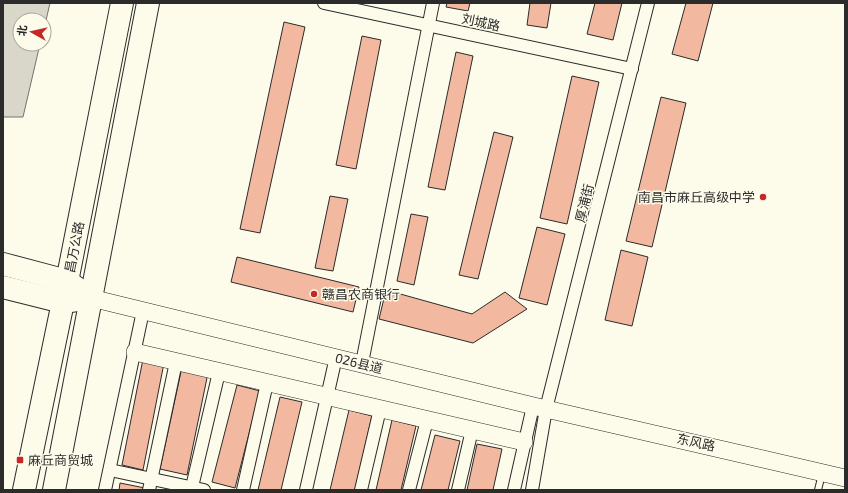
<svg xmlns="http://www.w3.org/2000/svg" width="848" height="493" font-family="'Exo 2','Noto Sans SC',sans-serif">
<rect width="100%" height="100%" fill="#fdfbea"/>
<polygon fill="#d8d7c9" stroke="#74746e" points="3,3 50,3 44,29 44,20 20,20 20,44 40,44 23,117 3,117"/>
<g fill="#f2b8a0" stroke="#2b2b2b">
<polygon points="447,3 470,3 468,11 446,7"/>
<polygon points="530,3 551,3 547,28 527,25"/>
<polygon points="595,3 622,3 613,40 587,34"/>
<polygon points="686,3 713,3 698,61 672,54"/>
<polygon points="284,22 305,27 260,233 240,229"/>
<polygon points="362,36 381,40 356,169 336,165"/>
<polygon points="456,52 473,56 445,190 428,187"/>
<polygon points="572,76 599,82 567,224 540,218"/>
<polygon points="661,97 686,103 652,247 626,241"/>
<polygon points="494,132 513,137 478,279 459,275"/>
<polygon points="330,196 348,199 333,271 315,268"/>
<polygon points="411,214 428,217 414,285 397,281"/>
<polygon points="537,227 565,234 547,305 519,298"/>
<polygon points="621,250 648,257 632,326 605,320"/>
<polygon points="237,257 359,287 353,312 231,282"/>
<polygon points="386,290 472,314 505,292 527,309 473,343 379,319"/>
<polygon points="143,359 164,363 143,470 122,465"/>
<polygon points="182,367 208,373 187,475 160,469"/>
<polygon points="237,385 260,391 235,488 212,482"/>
<polygon points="280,397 302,402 281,490 258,490"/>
<polygon points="349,410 372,416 355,490 330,490"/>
<polygon points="392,420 416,426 401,490 376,490"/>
<polygon points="435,435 460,441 448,490 421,490"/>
<polygon points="477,444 502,449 493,490 467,490"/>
<polygon points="120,483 145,488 145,490 119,490"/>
</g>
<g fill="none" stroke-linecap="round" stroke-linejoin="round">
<defs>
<polyline id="lane" points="818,490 822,474"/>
<g id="street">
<polyline points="324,3 632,69"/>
<polyline points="362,363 433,3"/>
<polyline points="110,470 204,490"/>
<polyline points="192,487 219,372"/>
<polyline points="105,490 143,311"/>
<polyline points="149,490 176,362"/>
<polyline points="243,490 267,383"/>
<polyline points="306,490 336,357"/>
<polyline points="361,490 380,409"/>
<polyline points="409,490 427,420"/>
<polyline points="458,490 472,430"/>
<polyline points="514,490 533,406"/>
<polyline points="532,490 546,409 648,3"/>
</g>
<g id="secondary">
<polyline points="91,298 546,409 845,478"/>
<polyline points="135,352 524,442"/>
</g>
<g id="highway">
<polyline points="3,264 67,281 78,289"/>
<polyline points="3,287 63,302 77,300"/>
<polyline points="24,490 63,302 122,3"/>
<polyline points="54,490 148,3"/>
</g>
</defs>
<use href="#lane" stroke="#2b2b2b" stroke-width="8"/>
<use href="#street" stroke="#2b2b2b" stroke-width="14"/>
<use href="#secondary" stroke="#2b2b2b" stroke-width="18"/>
<use href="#highway" stroke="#2b2b2b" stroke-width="24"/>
<use href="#lane" stroke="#fdfbea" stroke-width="6"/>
<use href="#street" stroke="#fdfbea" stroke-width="12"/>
<use href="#secondary" stroke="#fdfbea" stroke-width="17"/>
<use href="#highway" stroke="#fdfbea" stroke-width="22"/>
</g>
<g fill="#c62828" stroke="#fdfbea" stroke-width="1.5">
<circle cx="763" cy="197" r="4"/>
<circle cx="314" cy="294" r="4"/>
<rect x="16" y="456" width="8" height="8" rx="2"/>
</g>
<g text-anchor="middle" stroke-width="3" stroke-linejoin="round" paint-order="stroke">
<g font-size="13" fill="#2b2b2b" stroke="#fdfbea">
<text transform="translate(481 22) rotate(12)" y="5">刘城路</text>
<text transform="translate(584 203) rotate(-76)" y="5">厚浦街</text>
<text transform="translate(74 247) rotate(-79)" y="5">昌万公路</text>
<text transform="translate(359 363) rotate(14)" y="5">026县道</text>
<text transform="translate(696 442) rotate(13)" y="5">东风路</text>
</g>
<g font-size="13" fill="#2b2b2b" stroke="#fdfbea" text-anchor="start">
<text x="755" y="202" text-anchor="end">南昌市麻丘高级中学</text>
<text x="322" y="299">赣昌农商银行</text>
<text x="28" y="465">麻丘商贸城</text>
</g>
</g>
<rect width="848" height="493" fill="none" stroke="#2b2b2b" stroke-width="8"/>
<g transform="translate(32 32) rotate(278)"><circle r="19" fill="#fdfbea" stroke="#a9a89e"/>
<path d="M0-3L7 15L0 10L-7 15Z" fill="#c62828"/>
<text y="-6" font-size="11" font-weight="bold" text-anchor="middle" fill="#2b2b2b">北</text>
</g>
</svg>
